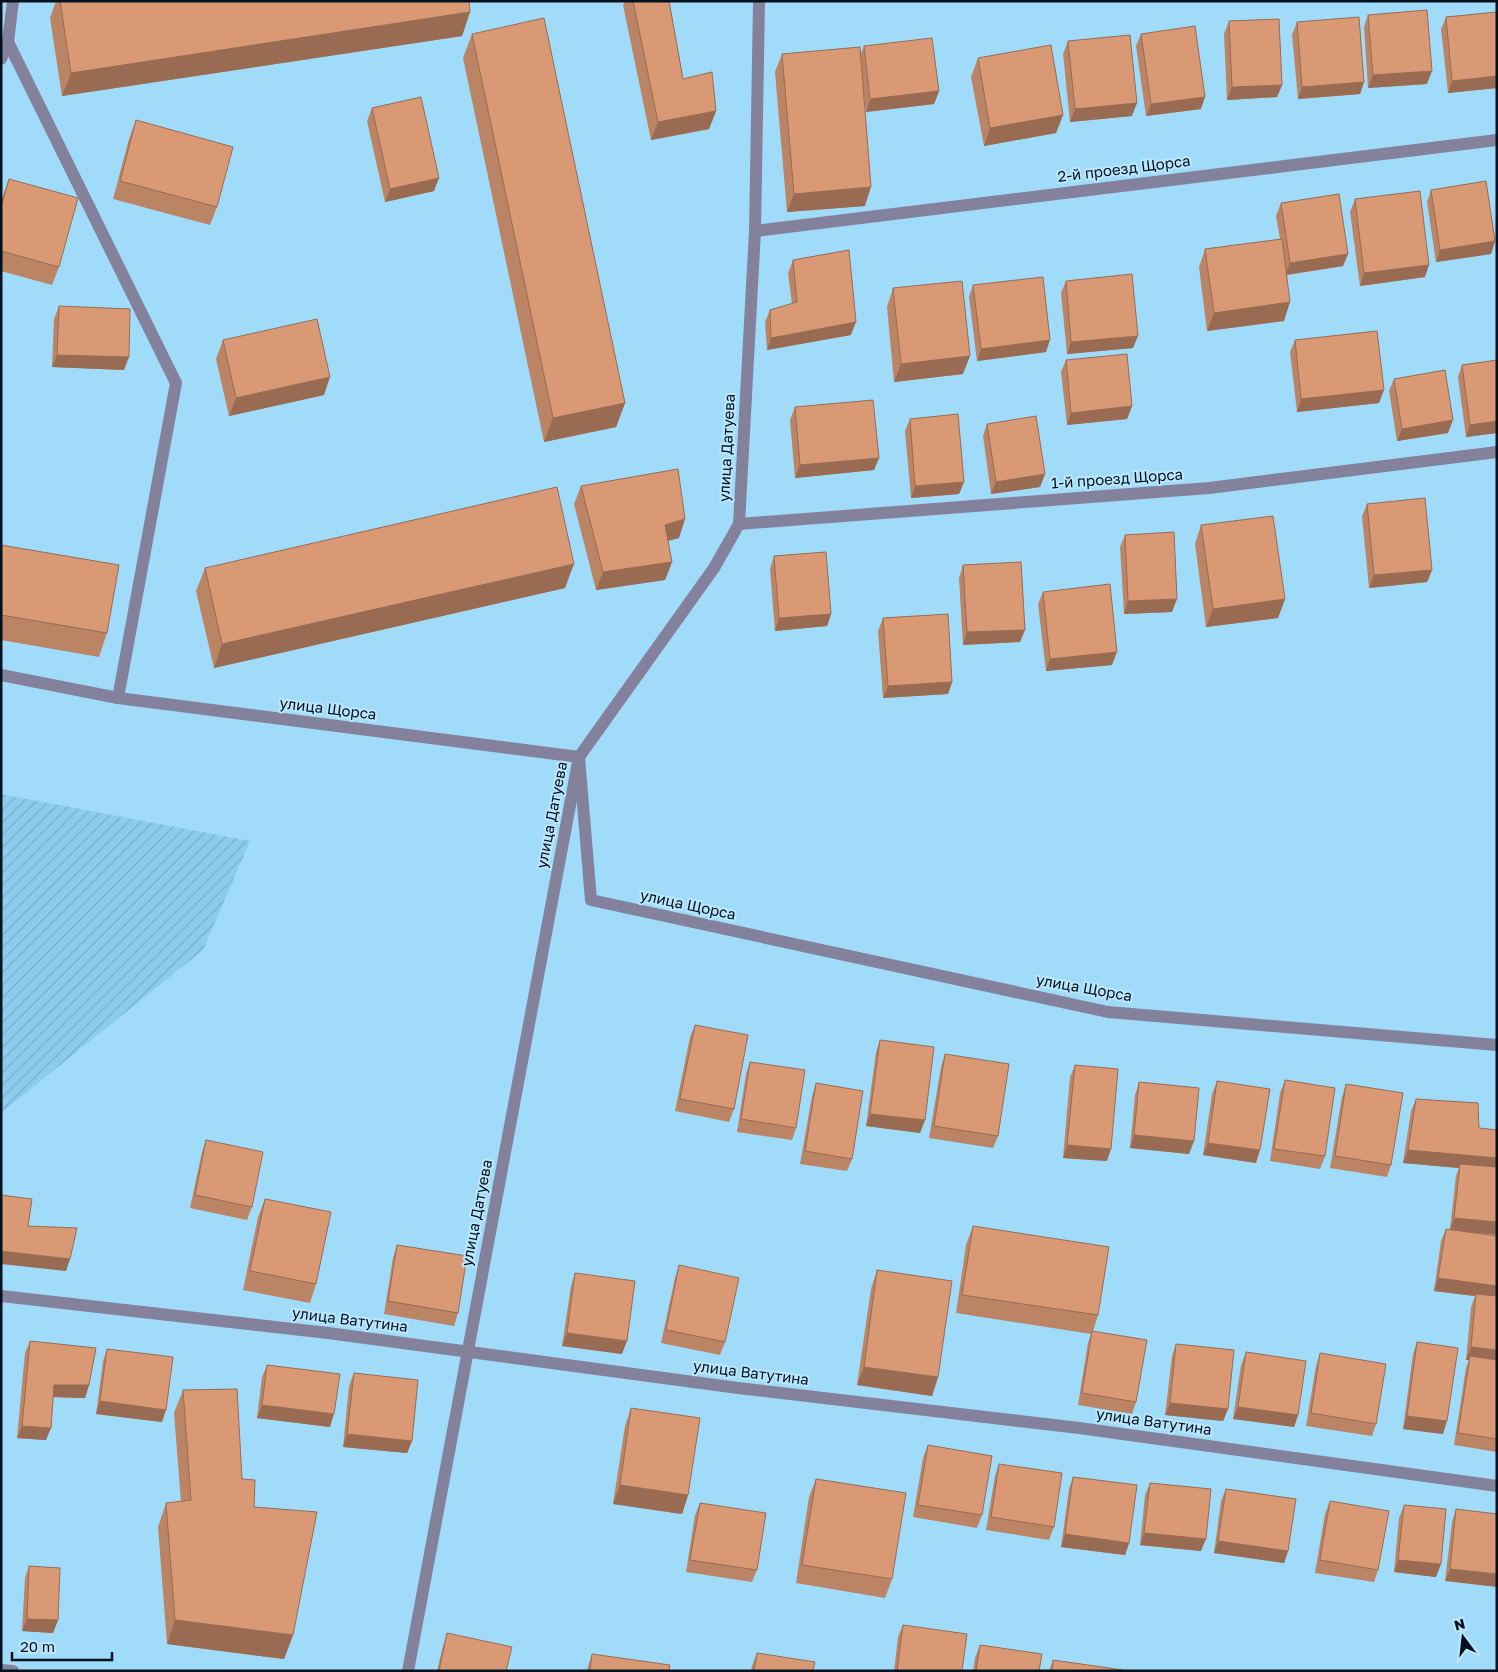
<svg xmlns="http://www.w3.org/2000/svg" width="1498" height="1672" font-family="'Golos Text',sans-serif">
<defs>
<pattern id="industrial-furrows" width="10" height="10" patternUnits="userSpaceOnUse" patternTransform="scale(1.25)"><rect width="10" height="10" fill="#8ccded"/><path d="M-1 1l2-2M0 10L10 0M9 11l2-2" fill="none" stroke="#77afcb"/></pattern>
</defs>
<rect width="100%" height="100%" fill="#a0dcfa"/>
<polygon fill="url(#industrial-furrows)" points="1,794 250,841 203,950 1,1113"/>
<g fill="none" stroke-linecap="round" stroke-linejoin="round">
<g stroke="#84819d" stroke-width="12">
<polyline points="8,42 176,383 118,698"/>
<polyline points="1,59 8,42 13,1"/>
<polyline points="755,231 1497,140"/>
<polyline points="739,524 1209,488 1497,452"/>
<polyline points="1,675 118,698 579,757 591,900 1108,1012 1497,1045"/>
<polyline points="1,1296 328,1333 738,1388 1079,1428 1497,1486"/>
<polyline points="1,1670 13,1671"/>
<polyline points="408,1671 579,757 714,568 739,524 755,231 759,1"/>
</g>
</g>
<g fill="#bb8465">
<polygon points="56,1 469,1 470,12 462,36 62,96 50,18"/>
<polygon points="625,1 669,1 683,79 716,111 709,129 651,140 623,5"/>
<polygon points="1497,12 1497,88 1448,93 1441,29 1446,17"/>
<polygon points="1368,15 1427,84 1368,88 1364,27"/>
<polygon points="1229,21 1282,85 1277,97 1227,100 1224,34"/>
<polygon points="1297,22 1364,82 1360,94 1298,99 1292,35"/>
<polygon points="472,34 625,403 616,427 544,442 463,58"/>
<polygon points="1141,34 1201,109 1146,116 1136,46"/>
<polygon points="1068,41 1132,116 1070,122 1063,54"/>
<polygon points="864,46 939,91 934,104 866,112 863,88 865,206 787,212 775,72 782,54 860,56"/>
<polygon points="978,58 1063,115 1056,133 984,146 971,77"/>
<polygon points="372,108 434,191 385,202 367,121"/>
<polygon points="136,120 217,207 210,225 113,199 129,139"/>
<polygon points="9,179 59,267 52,285 1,271 1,201"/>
<polygon points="1431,190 1495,241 1491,254 1436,262 1427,202"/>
<polygon points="1355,199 1425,277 1360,286 1350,212"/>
<polygon points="1281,203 1348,254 1343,266 1287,275 1284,321 1207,331 1199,267 1205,249 1280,239 1276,216"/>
<polygon points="793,260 851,335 767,350 765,322 770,310 792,304 788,273"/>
<polygon points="1066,281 1133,348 1067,354 1061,293"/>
<polygon points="973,285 1046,352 977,361 969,297"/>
<polygon points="893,288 963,374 894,382 887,307"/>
<polygon points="59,306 124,370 52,367 54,319"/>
<polygon points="223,340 324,395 229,416 216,359"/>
<polygon points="1295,340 1379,403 1297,412 1290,352"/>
<polygon points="1066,360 1132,406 1127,419 1067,425 1061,372"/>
<polygon points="1497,360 1497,433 1466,437 1458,377 1462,365"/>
<polygon points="1394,379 1448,433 1397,441 1389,391"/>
<polygon points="795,407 879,458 874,470 795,478 790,420"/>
<polygon points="910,419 964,482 959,494 911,498 905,431"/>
<polygon points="987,424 1045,474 1040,487 991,494 983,436"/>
<polygon points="581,486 679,538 668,541 672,562 665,580 596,590 574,504"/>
<polygon points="1367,504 1432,570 1427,582 1369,588 1362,516"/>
<polygon points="1201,525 1285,599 1278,618 1206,627 1195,544"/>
<polygon points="1125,535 1172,612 1124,614 1120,547"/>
<polygon points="1,545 107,633 99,657 1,640"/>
<polygon points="774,556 831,614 827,626 775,631 770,569"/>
<polygon points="963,565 1020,642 963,645 959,578"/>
<polygon points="205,568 565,588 214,668 196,591"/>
<polygon points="1043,592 1112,665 1046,671 1038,604"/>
<polygon points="883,618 952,682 948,694 883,698 878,631"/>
<polygon points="695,1025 734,1109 729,1122 675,1111 690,1037"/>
<polygon points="880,1040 925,1120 920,1133 866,1126 876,1052"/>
<polygon points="945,1054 998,1136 993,1148 929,1138 941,1067"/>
<polygon points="750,1062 796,1128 792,1140 737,1132 746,1074"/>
<polygon points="1075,1065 1107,1161 1063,1158 1070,1077"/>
<polygon points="1285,1080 1325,1156 1320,1169 1270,1161 1280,1093"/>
<polygon points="1217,1081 1256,1163 1203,1155 1212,1094"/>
<polygon points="1139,1082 1189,1154 1130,1148 1135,1095"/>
<polygon points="816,1083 852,1159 847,1171 800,1164 812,1096"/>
<polygon points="1346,1084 1391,1165 1387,1177 1330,1168 1342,1097"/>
<polygon points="1416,1099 1478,1103 1477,1233 1497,1236 1497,1291 1495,1296 1497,1296 1497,1452 1454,1445 1466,1368 1469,1360 1466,1360 1471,1307 1475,1296 1434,1291 1441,1241 1446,1229 1450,1229 1456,1176 1459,1168 1403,1163 1411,1111"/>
<polygon points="206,1140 252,1207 247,1220 190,1208 202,1152"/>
<polygon points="265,1199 316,1284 310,1303 243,1290 258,1217"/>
<polygon points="973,1226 1098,1315 1093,1331 1136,1402 1132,1414 1078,1405 1088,1343 1091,1334 956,1313 966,1245"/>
<polygon points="397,1245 458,1313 454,1326 384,1314 393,1258"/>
<polygon points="679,1265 725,1342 720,1355 661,1343 675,1278"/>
<polygon points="877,1270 938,1377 932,1396 857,1385 871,1289"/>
<polygon points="575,1273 622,1354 562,1346 571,1286"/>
<polygon points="30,1341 89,1385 85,1398 53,1397 46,1440 17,1438 25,1353"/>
<polygon points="1417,1342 1443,1434 1403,1429 1413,1354"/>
<polygon points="1176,1344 1228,1409 1223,1421 1165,1415 1172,1356"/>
<polygon points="107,1349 162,1422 96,1414 103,1361"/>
<polygon points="1246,1352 1298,1415 1294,1427 1233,1419 1241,1365"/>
<polygon points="1320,1353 1376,1424 1372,1436 1306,1426 1316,1366"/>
<polygon points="267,1365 330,1427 257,1418 262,1377"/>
<polygon points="354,1373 412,1441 407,1453 343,1447 349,1386"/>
<polygon points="183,1390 242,1479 254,1507 293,1635 284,1659 167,1644 158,1527 166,1503 181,1502 174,1413"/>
<polygon points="631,1408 688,1495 682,1514 613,1504 625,1426"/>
<polygon points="928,1445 982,1515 977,1528 913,1517 923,1458"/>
<polygon points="999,1464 1054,1527 1049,1540 986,1530 995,1476"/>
<polygon points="1073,1477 1129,1543 1125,1555 1061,1547 1069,1489"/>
<polygon points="816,1479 892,1579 885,1598 796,1583 809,1497"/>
<polygon points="1150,1483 1201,1551 1140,1545 1145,1495"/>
<polygon points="1226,1489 1288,1551 1284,1563 1214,1553 1221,1501"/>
<polygon points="1330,1501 1378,1570 1374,1582 1315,1573 1325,1514"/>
<polygon points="700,1503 757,1570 752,1582 686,1572 695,1515"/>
<polygon points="1404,1505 1436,1577 1394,1572 1399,1518"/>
<polygon points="1456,1509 1497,1514 1445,1581 1452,1522"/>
<polygon points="29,1566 58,1620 53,1633 22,1631 25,1578"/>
<polygon points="903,1625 962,1671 894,1671 898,1637"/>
<polygon points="447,1633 506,1671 437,1671 443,1646"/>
<polygon points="980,1645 1039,1671 973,1671 975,1658"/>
<polygon points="757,1653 813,1671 751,1671 752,1666"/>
<polygon points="592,1654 669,1671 587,1671 588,1666"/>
<polygon points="1053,1660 1052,1671 1049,1671"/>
</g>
<g fill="#986b52">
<polygon points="470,12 462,36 62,96 71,73"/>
<polygon points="1432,71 1427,84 1368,88 1373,75"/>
<polygon points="1497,76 1497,88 1448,93 1452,81"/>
<polygon points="1364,82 1360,94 1298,99 1302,87"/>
<polygon points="1282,85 1277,97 1227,100 1232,87"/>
<polygon points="939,91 934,104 866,112 870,99"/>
<polygon points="1205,97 1201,109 1146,116 1151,104"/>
<polygon points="1137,103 1132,116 1070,122 1075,109"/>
<polygon points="716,111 709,129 651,140 658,122"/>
<polygon points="1063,115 1056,133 984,146 990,128"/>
<polygon points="439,178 434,191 385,202 390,189"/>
<polygon points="871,187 865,206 787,212 794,194"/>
<polygon points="1495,241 1491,254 1436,262 1440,250"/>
<polygon points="1348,254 1343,266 1285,275 1290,263"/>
<polygon points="1429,265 1425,277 1360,286 1364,273"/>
<polygon points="1290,302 1284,321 1207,331 1214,313"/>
<polygon points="856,322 851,335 767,350 771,338"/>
<polygon points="1138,336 1133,348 1067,354 1071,342"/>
<polygon points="1050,340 1046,352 977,361 981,349"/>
<polygon points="57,355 129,357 124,370 52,367"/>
<polygon points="970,356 963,374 894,382 901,364"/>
<polygon points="330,377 324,395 229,416 236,398"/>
<polygon points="1384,390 1379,403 1297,412 1301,399"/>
<polygon points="625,403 616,427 544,442 553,418"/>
<polygon points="1132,406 1127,419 1067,425 1071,413"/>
<polygon points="1453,420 1448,433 1397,441 1402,429"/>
<polygon points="1497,421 1497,433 1466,437 1470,425"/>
<polygon points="879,458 874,470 795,478 800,465"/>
<polygon points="1045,474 1040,487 991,494 996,482"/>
<polygon points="964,482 959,494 911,498 915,486"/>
<polygon points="685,519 679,538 658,543 665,525"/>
<polygon points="672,562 665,580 596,590 603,572"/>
<polygon points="574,564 565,588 214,668 222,644"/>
<polygon points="1432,570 1427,582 1369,588 1374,575"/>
<polygon points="1177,599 1172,612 1124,614 1128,601"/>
<polygon points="1285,599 1278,618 1206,627 1213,609"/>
<polygon points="831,614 827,626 775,631 779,618"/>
<polygon points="1025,630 1020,642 963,645 967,632"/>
<polygon points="1117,652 1112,665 1046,671 1050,659"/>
<polygon points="952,682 948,694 883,698 888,686"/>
<polygon points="870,1114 925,1120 920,1133 866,1126"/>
<polygon points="1134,1135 1194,1141 1189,1154 1130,1148"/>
<polygon points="1208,1143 1260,1150 1256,1163 1203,1155"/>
<polygon points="1067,1145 1111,1149 1107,1161 1063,1158"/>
<polygon points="1408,1150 1497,1158 1497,1171 1460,1164 1459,1168 1403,1163"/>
<polygon points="1454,1218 1497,1222 1497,1235 1450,1230"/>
<polygon points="1,1251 70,1259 66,1271 1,1264"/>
<polygon points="1438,1278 1497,1286 1497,1291 1494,1299 1476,1294 1475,1296 1434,1291"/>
<polygon points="567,1333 627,1341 622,1354 562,1346"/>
<polygon points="1471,1347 1497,1350 1497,1363 1470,1356 1469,1360 1466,1360"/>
<polygon points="864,1367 938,1377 932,1396 857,1385"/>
<polygon points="54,1385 89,1385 85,1398 49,1397"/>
<polygon points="100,1401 166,1410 162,1422 96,1414"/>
<polygon points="1170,1403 1228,1409 1223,1421 1165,1415"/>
<polygon points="262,1405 334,1414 330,1427 257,1418"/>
<polygon points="1238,1407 1298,1415 1294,1427 1233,1419"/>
<polygon points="1407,1416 1447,1421 1443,1434 1403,1429"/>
<polygon points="22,1426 51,1428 46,1440 17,1438"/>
<polygon points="347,1434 412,1441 407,1453 343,1447"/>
<polygon points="620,1485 688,1495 682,1514 613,1504"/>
<polygon points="1144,1533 1206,1539 1201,1551 1140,1545"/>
<polygon points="1065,1534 1129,1543 1125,1555 1061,1547"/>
<polygon points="1218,1541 1288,1551 1284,1563 1214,1553"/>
<polygon points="1398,1560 1441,1564 1436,1577 1394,1572"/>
<polygon points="1450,1569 1497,1574 1497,1587 1445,1581"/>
<polygon points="27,1619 58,1620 53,1633 22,1631"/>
<polygon points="175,1620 293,1635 284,1659 167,1644"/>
</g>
<g fill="#d99975" stroke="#986b52">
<polygon points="60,1 469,1 470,12 71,73"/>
<polygon points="633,1 669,1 683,79 712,72 716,111 658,122"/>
<polygon points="1427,10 1432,71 1373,75 1368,15"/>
<polygon points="1497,12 1497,76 1452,81 1446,17"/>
<polygon points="1359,17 1364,82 1302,87 1297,22"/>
<polygon points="544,18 625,403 553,418 472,34"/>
<polygon points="1279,19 1282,85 1232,87 1229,21"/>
<polygon points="1195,26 1205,97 1151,104 1141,34"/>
<polygon points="1130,35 1137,103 1075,109 1068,41"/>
<polygon points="932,38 939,91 870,99 864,46"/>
<polygon points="1051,45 1063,115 990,128 978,58"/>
<polygon points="860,47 871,187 794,194 782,54"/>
<polygon points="421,97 439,178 390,189 372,108"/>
<polygon points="136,120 233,147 217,207 120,181"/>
<polygon points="9,179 78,198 59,267 1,251 1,207"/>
<polygon points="1486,181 1495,241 1440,250 1431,190"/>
<polygon points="1420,191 1429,265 1364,273 1355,199"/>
<polygon points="1339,194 1348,254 1290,263 1281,203"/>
<polygon points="1282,239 1290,302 1214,313 1205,249"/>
<polygon points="849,250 856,322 771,338 770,310 797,302 793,260"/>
<polygon points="1132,274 1138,336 1071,342 1066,281"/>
<polygon points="1043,277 1050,340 981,349 973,285"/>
<polygon points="962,281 970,356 901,364 893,288"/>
<polygon points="59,306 130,309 129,357 57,355"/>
<polygon points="317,319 330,377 236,398 223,340"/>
<polygon points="1377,331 1384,390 1301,399 1295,340"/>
<polygon points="1127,354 1132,406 1071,413 1066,360"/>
<polygon points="1497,360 1497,421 1470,425 1462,365"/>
<polygon points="1445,370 1453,420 1402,429 1394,379"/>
<polygon points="873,400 879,458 800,465 795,407"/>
<polygon points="958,414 964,482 915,486 910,419"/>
<polygon points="1036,416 1045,474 996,482 987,424"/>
<polygon points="678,469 685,519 665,525 672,562 603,572 581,486"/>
<polygon points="557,487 574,564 222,644 205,568"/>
<polygon points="1425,498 1432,570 1374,575 1367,504"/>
<polygon points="1273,516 1285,599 1213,609 1201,525"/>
<polygon points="1174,532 1177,599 1128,601 1125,535"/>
<polygon points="1,545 119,565 107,633 1,615"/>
<polygon points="826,552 831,614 779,618 774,556"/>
<polygon points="1021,562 1025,630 967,632 963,565"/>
<polygon points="1110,584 1117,652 1050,659 1043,592"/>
<polygon points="948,614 952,682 888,686 883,618"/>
<polygon points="695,1025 748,1035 734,1109 680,1099"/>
<polygon points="880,1040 934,1047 925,1120 870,1114"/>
<polygon points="945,1054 1009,1064 998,1136 934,1126"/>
<polygon points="750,1062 805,1070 796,1128 741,1119"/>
<polygon points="1075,1065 1118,1069 1111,1149 1067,1145"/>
<polygon points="1285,1080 1335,1088 1325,1156 1274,1149"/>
<polygon points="1217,1081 1270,1089 1260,1150 1208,1143"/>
<polygon points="1139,1082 1199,1088 1194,1141 1134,1135"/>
<polygon points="816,1083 863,1091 852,1159 805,1151"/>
<polygon points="1346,1084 1403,1093 1391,1165 1335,1156"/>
<polygon points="1416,1099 1478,1103 1479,1128 1497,1130 1497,1158 1408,1150"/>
<polygon points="206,1140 263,1152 252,1207 195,1195"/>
<polygon points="1460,1164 1497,1167 1497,1222 1454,1218"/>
<polygon points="1,1195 32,1199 28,1226 77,1228 70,1259 1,1251"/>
<polygon points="265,1199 331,1212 316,1284 250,1271"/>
<polygon points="973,1226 1109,1247 1098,1315 962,1295"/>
<polygon points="1446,1229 1497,1236 1497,1286 1438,1278"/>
<polygon points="397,1245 467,1256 458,1313 388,1301"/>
<polygon points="679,1265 739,1278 725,1342 666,1330"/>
<polygon points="877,1270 952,1281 938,1377 864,1367"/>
<polygon points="575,1273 635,1281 627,1341 567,1333"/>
<polygon points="1476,1294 1497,1296 1497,1350 1471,1347"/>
<polygon points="1092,1331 1147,1340 1136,1402 1082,1393"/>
<polygon points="30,1341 96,1348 89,1385 54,1385 51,1428 22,1426"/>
<polygon points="1417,1342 1458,1348 1447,1421 1407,1416"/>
<polygon points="1176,1344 1234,1350 1228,1409 1170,1403"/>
<polygon points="107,1349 173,1357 166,1410 100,1401"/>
<polygon points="1246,1352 1306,1361 1298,1415 1238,1407"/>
<polygon points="1320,1353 1386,1364 1376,1424 1311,1413"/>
<polygon points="1470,1356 1497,1360 1497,1439 1458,1433"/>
<polygon points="267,1365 340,1374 334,1414 262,1405"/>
<polygon points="354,1373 418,1380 412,1441 347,1434"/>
<polygon points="237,1389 242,1479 255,1480 254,1507 317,1512 293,1635 175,1620 166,1503 191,1500 183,1390"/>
<polygon points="631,1408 700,1418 688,1495 620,1485"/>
<polygon points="928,1445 992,1456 982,1515 918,1505"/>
<polygon points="999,1464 1062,1473 1054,1527 991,1517"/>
<polygon points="1073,1477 1137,1485 1129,1543 1065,1534"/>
<polygon points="816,1479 906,1493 892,1579 802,1565"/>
<polygon points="1150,1483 1211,1489 1206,1539 1144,1533"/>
<polygon points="1226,1489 1296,1499 1288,1551 1218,1541"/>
<polygon points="1330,1501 1389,1511 1378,1570 1320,1560"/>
<polygon points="700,1503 766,1513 757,1570 690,1560"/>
<polygon points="1404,1505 1446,1509 1441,1564 1398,1560"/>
<polygon points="1456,1509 1497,1514 1497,1574 1450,1569"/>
<polygon points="29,1566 60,1568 58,1620 27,1619"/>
<polygon points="903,1625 967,1634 962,1671 897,1671"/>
<polygon points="447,1633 512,1647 506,1671 439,1671"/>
<polygon points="980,1645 1042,1654 1039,1671 976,1671"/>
<polygon points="757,1653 815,1662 813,1671 754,1671"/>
<polygon points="592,1654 670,1665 669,1671 590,1671"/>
<polygon points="1053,1660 1123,1670 1122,1671 1052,1671"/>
</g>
<g text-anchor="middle" stroke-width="4" stroke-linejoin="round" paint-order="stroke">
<g font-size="15" fill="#00121d" stroke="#bbe7fe">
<text transform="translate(1124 169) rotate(-7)" y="5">2-й проезд Щорса</text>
<text transform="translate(727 448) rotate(-87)" y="5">улица Датуева</text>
<text transform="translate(1117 479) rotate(-4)" y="5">1-й проезд Щорса</text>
<text transform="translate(328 709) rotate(7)" y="5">улица Щорса</text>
<text transform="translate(552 815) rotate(-79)" y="5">улица Датуева</text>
<text transform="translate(688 905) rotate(12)" y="5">улица Щорса</text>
<text transform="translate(1084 988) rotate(10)" y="5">улица Щорса</text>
<text transform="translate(477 1213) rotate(-79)" y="5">улица Датуева</text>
<text transform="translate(350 1320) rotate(7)" y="5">улица Ватутина</text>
<text transform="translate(751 1373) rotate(7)" y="5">улица Ватутина</text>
<text transform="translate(1154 1422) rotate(8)" y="5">улица Ватутина</text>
</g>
</g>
<rect width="1498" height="1672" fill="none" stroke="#00121d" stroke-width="5"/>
<g transform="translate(1463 1637) rotate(345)" stroke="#bbe7fe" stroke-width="4" paint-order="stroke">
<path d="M0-4L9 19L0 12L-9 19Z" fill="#00121d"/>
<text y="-8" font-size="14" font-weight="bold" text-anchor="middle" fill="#00121d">N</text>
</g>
<path d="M12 1652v8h100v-8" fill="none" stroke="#00121d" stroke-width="2.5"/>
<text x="20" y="1652" font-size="15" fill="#00121d" stroke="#bbe7fe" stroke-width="4" paint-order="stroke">20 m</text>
</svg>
